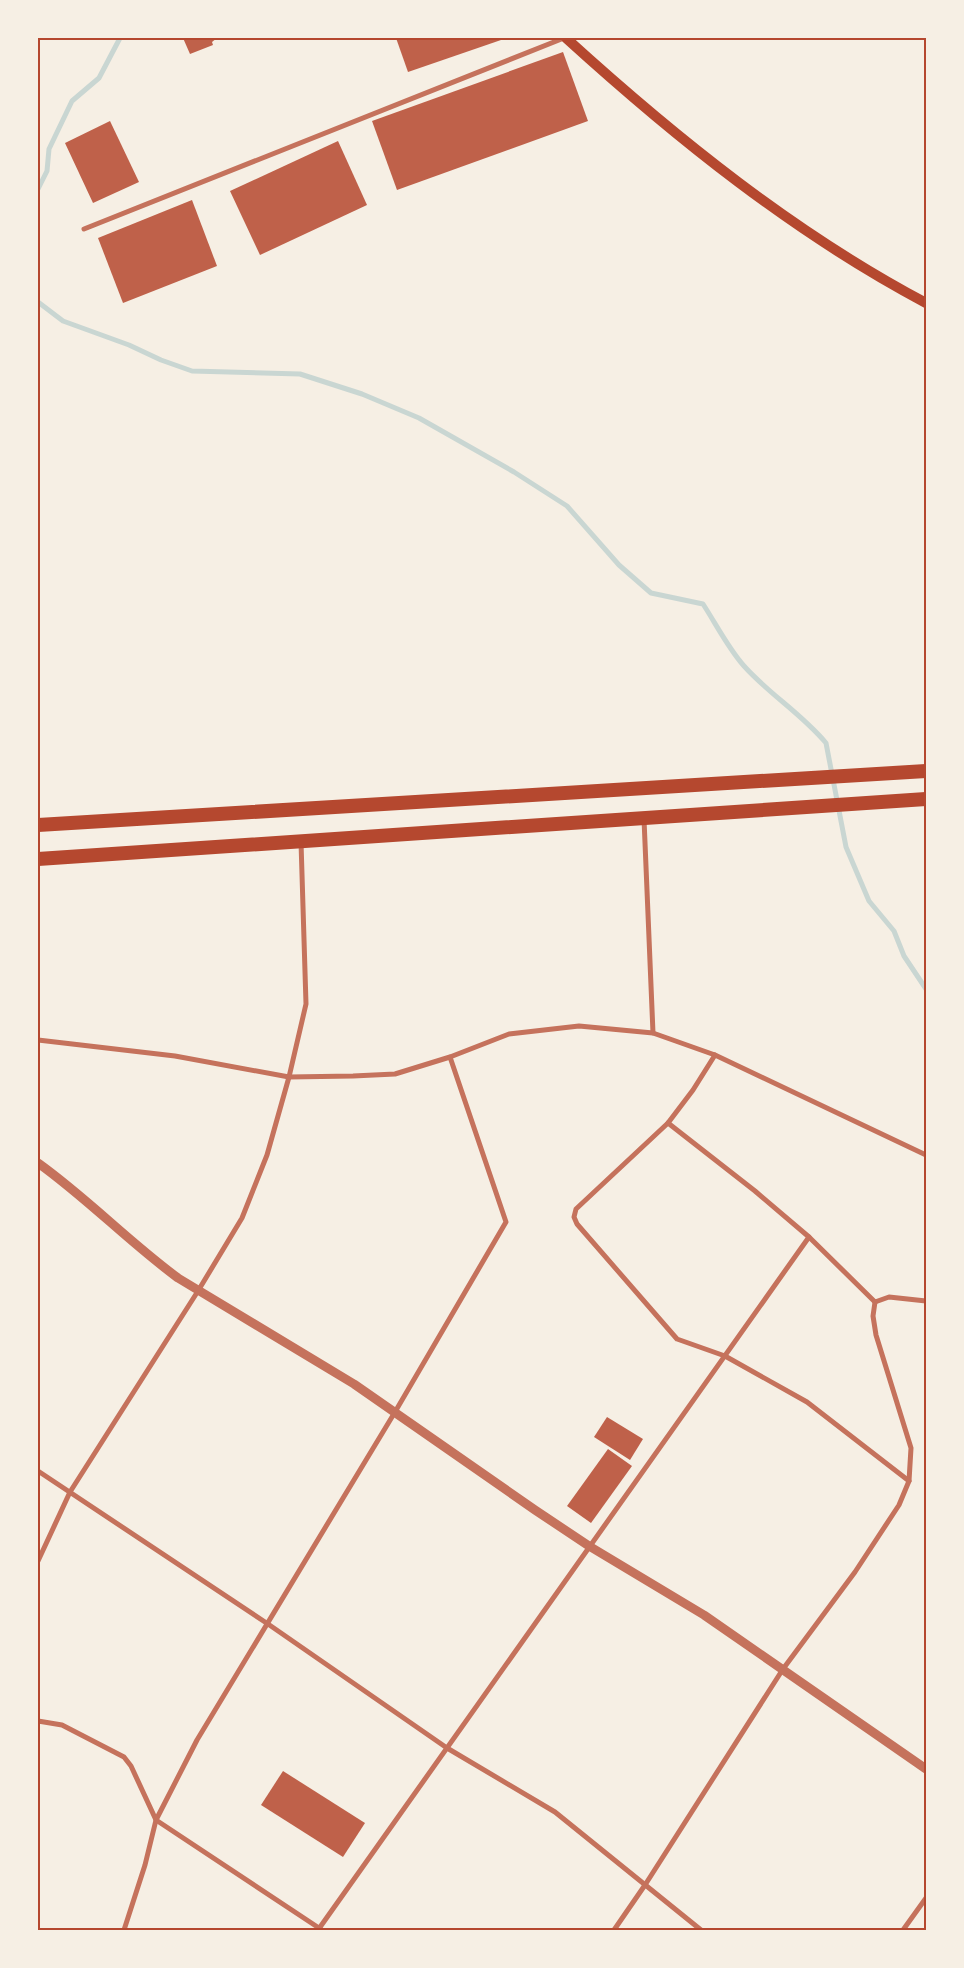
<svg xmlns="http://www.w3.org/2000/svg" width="964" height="1968" font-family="Commissioner,sans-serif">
<rect width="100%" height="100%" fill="#f6efe4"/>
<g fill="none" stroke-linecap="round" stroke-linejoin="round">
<g stroke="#c9d6d2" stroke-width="5">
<polyline points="38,189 47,171 49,149 72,101 99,78 120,38"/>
<path d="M38 302 63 321 129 345 161 360 192 371 300 374 362 394 419 418 514 472 567 506 619 565 651 593 703 604C716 624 728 648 744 666 769 694 802 714 826 743L846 847 869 901 894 931 904 956 926 989"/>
</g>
</g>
<g fill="#bf614a">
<polygon points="183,38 217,38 212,42 213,45 190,54"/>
<polygon points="396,38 500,38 501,40 408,72"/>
<polygon points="563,52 588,121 397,190 372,121"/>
<polygon points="110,121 139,182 93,203 65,143"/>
<polygon points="338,141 367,205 260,255 230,191"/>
<polygon points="192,200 217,266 123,303 98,238"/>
<polygon points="607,1417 643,1439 630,1460 594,1437"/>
<polygon points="608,1449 632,1466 591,1523 567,1506"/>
<polygon points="283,1771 365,1823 343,1857 261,1805"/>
</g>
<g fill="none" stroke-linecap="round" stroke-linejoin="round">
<g stroke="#c5725c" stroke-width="5">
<polyline points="84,229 564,38"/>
<polyline points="644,819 653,1033"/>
<polyline points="38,1040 175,1056 289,1077 353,1076 395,1074 450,1057 509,1034 579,1026 653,1033 715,1055 926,1155"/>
<polyline points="715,1055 693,1090 668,1123 576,1209 574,1217 577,1224 677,1339 725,1356 807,1402 909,1481"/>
<polyline points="668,1123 755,1191 809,1237 875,1302"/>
<polyline points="875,1302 889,1297 926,1301"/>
<polyline points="38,1471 268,1624 447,1748 555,1812 701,1930"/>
<polyline points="38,1561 70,1492 198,1291 242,1218 267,1155 289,1077 306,1004 301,842"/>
<polyline points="38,1721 62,1725 124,1757 131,1766 156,1820 322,1930"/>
<polyline points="124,1930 145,1865 156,1820 197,1740 395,1412 506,1222 450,1057"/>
<polyline points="318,1930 809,1237"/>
<polyline points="614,1930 645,1885 783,1669 855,1572 899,1505 909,1481 911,1448 876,1335 873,1316 875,1302"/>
<polyline points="903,1930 926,1898"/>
</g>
<path stroke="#c5725c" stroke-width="9" d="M38 1163C87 1198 129 1242 178 1278L354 1384 535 1510 589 1546 704 1615 926 1769"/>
<path stroke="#b5482f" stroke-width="10" d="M566 38C676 138 794 233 926 303"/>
<g stroke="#b5482f" stroke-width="14">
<polyline points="38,825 926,771"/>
<polyline points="38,859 926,799"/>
</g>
</g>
<rect width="964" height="1968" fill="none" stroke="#f6efe4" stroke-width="78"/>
<rect x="39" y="39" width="886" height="1890" fill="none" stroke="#b5482f" stroke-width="2"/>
</svg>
